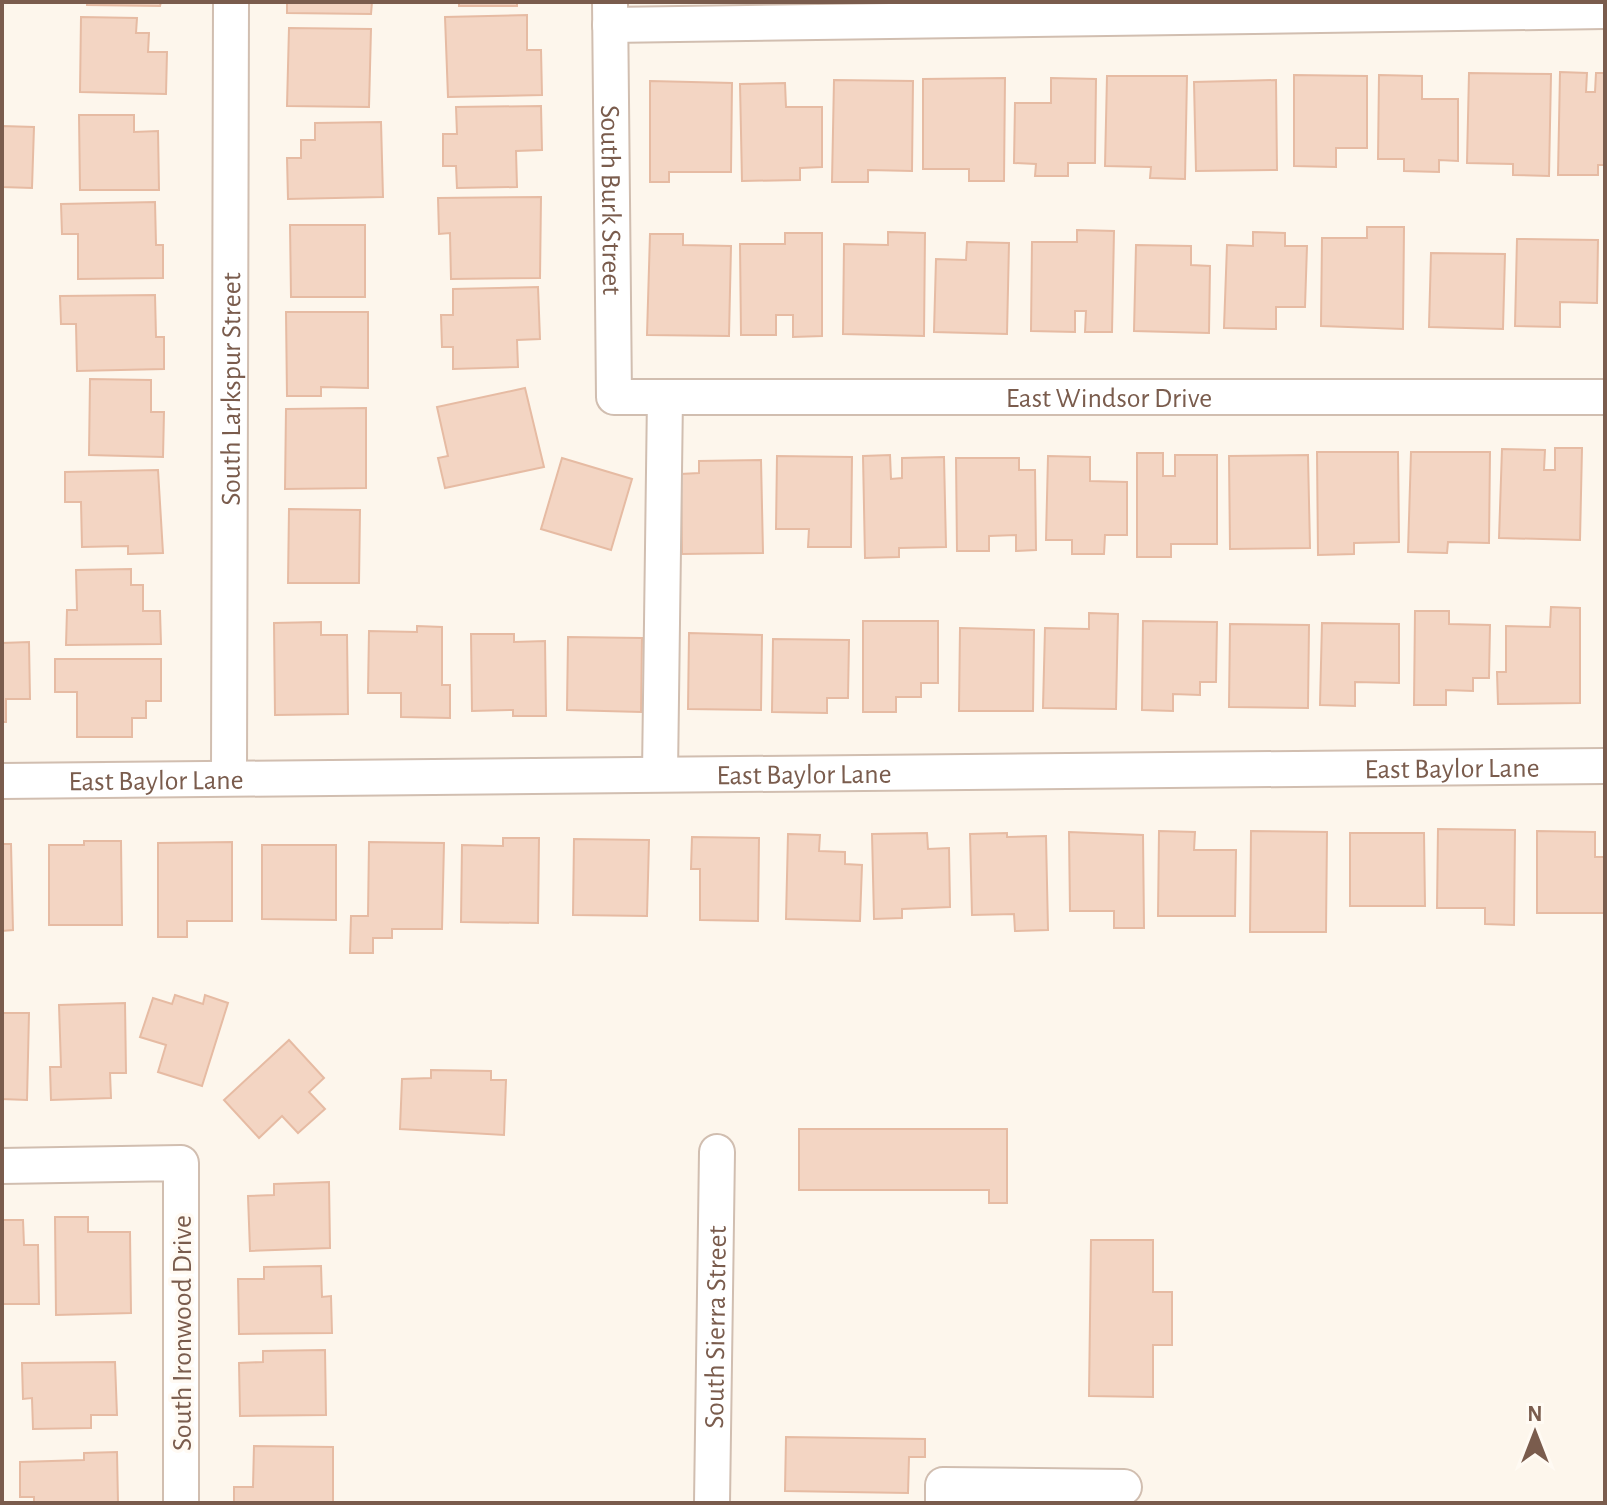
<svg xmlns="http://www.w3.org/2000/svg" width="1607" height="1505" font-family="'Alegreya Sans',sans-serif">
<rect width="100%" height="100%" fill="#fdf6ec"/>
<g fill="#f3d5c3" stroke="#e6bba3" stroke-width="2">
<polygon points="87,2 161,2 160,6 87,5"/>
<polygon points="287,2 372,2 371,14 287,13"/>
<rect x="459" y="2" width="58" height="4"/>
<polygon points="527,15 527,50 541,50 542,95 448,97 445,17"/>
<polygon points="81,17 137,18 136,33 149,33 148,52 167,52 166,94 80,92"/>
<polygon points="289,28 371,29 369,107 287,106"/>
<polygon points="1560,72 1587,73 1586,92 1595,92 1596,73 1605,73 1605,165 1598,165 1598,175 1558,175"/>
<polygon points="1469,73 1551,74 1549,176 1513,175 1513,164 1467,163"/>
<polygon points="1294,75 1367,76 1367,148 1336,148 1336,167 1294,166"/>
<polygon points="1379,75 1422,76 1422,99 1458,99 1458,161 1439,160 1439,172 1404,171 1404,159 1378,159"/>
<polygon points="1107,76 1187,76 1185,179 1150,178 1151,167 1105,166"/>
<polygon points="1005,78 1004,181 969,181 969,169 923,169 923,79"/>
<polygon points="1051,78 1096,79 1095,163 1068,163 1068,176 1035,176 1036,164 1014,163 1015,103 1051,103"/>
<polygon points="834,80 913,81 912,171 868,170 868,182 832,182"/>
<polygon points="1276,80 1277,170 1196,171 1194,82"/>
<polygon points="650,81 732,83 731,172 669,172 669,182 650,182"/>
<polygon points="785,83 786,107 822,107 822,167 800,168 800,180 742,181 740,84"/>
<polygon points="541,106 542,150 516,151 517,187 457,188 456,166 443,166 443,134 457,134 456,107"/>
<polygon points="79,115 134,115 134,132 158,131 159,190 80,190"/>
<polygon points="381,122 383,197 288,199 287,158 301,158 301,140 315,140 315,123"/>
<polygon points="2,126 34,127 32,188 2,187"/>
<polygon points="541,197 540,278 451,279 450,233 439,234 438,198"/>
<polygon points="155,202 156,245 163,245 163,278 78,279 78,234 62,234 61,204"/>
<polygon points="290,225 365,225 365,297 291,297"/>
<polygon points="1367,227 1404,227 1403,329 1321,326 1322,238 1367,238"/>
<polygon points="1077,230 1114,231 1112,332 1085,332 1086,311 1075,311 1075,332 1031,331 1032,242 1077,242"/>
<polygon points="888,232 925,233 924,336 843,334 844,244 888,245"/>
<polygon points="1253,232 1285,233 1285,246 1307,246 1305,307 1276,307 1276,329 1224,328 1227,245 1253,246"/>
<polygon points="785,233 822,233 822,336 793,337 793,315 776,315 776,335 741,335 740,244 785,244"/>
<polygon points="650,234 683,234 683,245 731,246 729,336 647,335"/>
<polygon points="1517,239 1598,240 1597,303 1560,302 1560,327 1515,326"/>
<polygon points="967,242 1009,243 1007,334 934,332 936,259 966,260"/>
<polygon points="1136,245 1191,246 1191,265 1210,266 1209,333 1134,331"/>
<polygon points="1431,253 1505,254 1503,329 1429,327"/>
<polygon points="538,287 540,339 517,340 518,367 453,369 453,347 442,347 441,315 453,315 453,289"/>
<polygon points="155,295 156,337 164,337 164,369 77,371 76,324 61,324 60,296"/>
<polygon points="286,312 368,312 368,388 321,387 321,396 287,396"/>
<polygon points="90,379 151,380 151,412 164,412 163,457 89,455"/>
<polygon points="525,388 544,467 445,488 438,458 448,456 437,407"/>
<polygon points="366,408 366,488 285,489 286,409"/>
<polygon points="1555,448 1582,448 1580,540 1499,538 1502,449 1545,450 1544,470 1555,470"/>
<polygon points="1317,452 1398,452 1399,542 1354,543 1354,554 1318,555"/>
<polygon points="1411,452 1490,452 1489,543 1448,542 1447,553 1408,552"/>
<polygon points="1137,453 1163,453 1163,476 1175,476 1175,455 1217,455 1217,544 1171,544 1171,557 1137,557"/>
<polygon points="890,455 891,479 902,478 902,458 944,457 946,547 899,548 899,557 865,558 863,456"/>
<polygon points="1308,455 1310,548 1230,549 1229,456"/>
<polygon points="777,456 852,457 851,547 808,547 809,529 776,529"/>
<polygon points="1048,456 1090,457 1090,481 1127,482 1127,535 1105,535 1104,554 1072,554 1072,540 1046,540"/>
<polygon points="562,458 632,479 611,550 541,529"/>
<polygon points="956,458 1019,458 1019,470 1035,470 1036,550 1016,551 1016,535 989,536 989,551 957,551"/>
<polygon points="761,460 763,553 682,554 681,474 699,473 699,461"/>
<polygon points="158,470 163,553 128,554 128,546 82,547 81,502 65,502 65,472"/>
<polygon points="289,509 360,510 359,583 288,583"/>
<polygon points="131,569 131,585 143,585 143,611 160,611 161,644 66,645 67,610 77,610 76,570"/>
<polygon points="1551,607 1580,608 1580,703 1498,704 1497,672 1506,672 1506,626 1550,627"/>
<polygon points="1415,611 1449,611 1449,624 1490,625 1489,678 1473,678 1473,691 1446,690 1446,705 1414,705"/>
<polygon points="1089,613 1118,614 1116,709 1043,708 1045,628 1089,629"/>
<polygon points="863,621 938,621 938,683 921,683 921,697 896,697 896,712 863,712"/>
<polygon points="1143,621 1217,622 1216,682 1200,682 1200,695 1173,694 1173,711 1142,710"/>
<polygon points="321,622 321,635 347,635 348,714 275,715 274,623"/>
<polygon points="1322,623 1399,624 1399,683 1355,682 1355,706 1320,705"/>
<polygon points="1230,624 1309,625 1308,708 1229,707"/>
<polygon points="417,626 442,627 442,685 450,685 450,718 401,717 401,693 368,693 369,631 417,632"/>
<polygon points="960,628 1034,630 1033,711 959,711"/>
<polygon points="689,633 762,635 761,710 688,709"/>
<polygon points="471,634 514,634 514,642 545,641 546,716 513,716 513,710 472,711"/>
<polygon points="568,637 642,638 641,712 567,710"/>
<polygon points="773,639 849,640 848,698 827,698 827,713 772,712"/>
<polygon points="29,642 30,699 6,699 6,722 2,722 2,643"/>
<polygon points="55,659 161,659 161,701 146,701 146,718 132,718 132,737 77,737 77,692 55,692"/>
<polygon points="1438,829 1515,830 1514,925 1485,924 1485,908 1437,908"/>
<polygon points="1159,831 1195,832 1194,850 1236,850 1235,916 1158,916"/>
<polygon points="1251,831 1327,832 1326,932 1250,932"/>
<polygon points="1537,831 1595,832 1595,857 1605,857 1605,913 1537,913"/>
<polygon points="1069,832 1143,835 1144,928 1114,928 1114,911 1070,911"/>
<polygon points="927,833 928,849 949,848 950,907 902,909 902,918 874,919 872,834"/>
<polygon points="1007,833 1007,837 1046,836 1048,930 1015,931 1014,914 972,915 970,834"/>
<polygon points="1350,833 1424,833 1425,906 1350,906"/>
<polygon points="788,834 820,835 819,851 845,852 845,864 862,865 860,921 786,919"/>
<polygon points="692,837 759,838 758,921 700,920 700,869 691,869"/>
<polygon points="503,838 539,838 538,923 461,922 462,845 503,846"/>
<polygon points="574,839 649,840 647,916 573,915"/>
<polygon points="84,841 121,841 122,925 49,925 49,845 84,845"/>
<polygon points="232,842 232,921 187,921 187,937 158,937 158,843"/>
<polygon points="369,842 444,843 442,929 392,929 392,938 373,938 373,953 350,953 351,916 368,916"/>
<polygon points="2,844 11,844 13,930 2,931"/>
<polygon points="262,845 336,845 336,920 262,919"/>
<polygon points="175,995 203,1004 205,995 228,1003 202,1086 158,1072 166,1045 140,1037 153,998 172,1004"/>
<polygon points="125,1003 126,1073 110,1073 111,1098 51,1100 50,1067 61,1067 59,1005"/>
<polygon points="2,1013 29,1013 27,1100 2,1099"/>
<polygon points="289,1040 324,1078 309,1092 325,1109 298,1133 282,1116 259,1138 224,1100"/>
<polygon points="431,1070 491,1071 491,1080 506,1080 504,1135 400,1129 402,1079 431,1078"/>
<polygon points="799,1129 1007,1129 1007,1203 989,1203 989,1190 799,1190"/>
<polygon points="329,1182 330,1248 250,1251 248,1196 274,1195 274,1184"/>
<polygon points="55,1217 88,1217 88,1232 130,1232 131,1313 56,1315"/>
<polygon points="2,1220 23,1220 24,1245 38,1245 39,1304 2,1304 2,1313"/>
<polygon points="1091,1240 1153,1240 1153,1292 1172,1292 1172,1345 1153,1345 1153,1397 1089,1396"/>
<polygon points="321,1266 322,1297 331,1296 332,1333 239,1334 238,1279 264,1279 264,1267"/>
<polygon points="325,1350 326,1415 240,1416 239,1363 263,1362 263,1351"/>
<polygon points="115,1362 117,1415 91,1415 91,1428 33,1429 32,1398 23,1399 22,1363"/>
<polygon points="786,1437 925,1439 925,1457 909,1457 908,1493 785,1491"/>
<polygon points="254,1446 333,1447 333,1503 234,1503 234,1487 253,1487"/>
<polygon points="117,1452 118,1503 34,1503 34,1497 20,1497 20,1462 84,1460 84,1453"/>
</g>
<g fill="none" stroke-linecap="round" stroke-linejoin="round">
<defs>
<g id="minor">
<path id="s1" d="M610 2 614 397H1605"/>
<polyline points="610,25 1605,11"/>
<polyline points="660,774 665,397"/>
<path id="s2" d="M229 777 231 2"/>
<path id="s3" d="M2 781 1605 766"/>
<polyline points="2,1166 181,1163 181,1503"/>
<path id="s4" d="M712 1503 717 1152"/>
<polyline points="943,1503 943,1485 1124,1487"/>
</g>
</defs>
<use href="#minor" stroke="#d1beb0" stroke-width="38"/>
<use href="#minor" stroke="#fff" stroke-width="34"/>
</g>
<g text-anchor="middle" stroke-width="7" stroke-linejoin="round" paint-order="stroke">
<g font-size="28" fill="#7a5c4d" stroke="#fffaf3">
<text dy="10" stroke="none"><textPath href="#s1" startOffset="198">South Burk Street</textPath></text>
<text dy="10" stroke="none"><textPath href="#s2" startOffset="388">South Larkspur Street</textPath></text>
<text dy="10" stroke="none"><textPath href="#s1" startOffset="890">East Windsor Drive</textPath></text>
<text dy="10" stroke="none"><textPath href="#s3" startOffset="1450">East Baylor Lane</textPath></text>
<text dy="10" stroke="none"><textPath href="#s3" startOffset="802">East Baylor Lane</textPath></text>
<text dy="10" stroke="none"><textPath href="#s3" startOffset="154">East Baylor Lane</textPath></text>
<text dy="10" stroke="none"><textPath href="#s4" startOffset="176">South Sierra Street</textPath></text>
<text transform="translate(181 1333) rotate(-90)" y="10">South Ironwood Drive</text>
</g>
</g>
<rect width="1607" height="1505" fill="none" stroke="#7a5c4d" stroke-width="8"/>
<g transform="translate(1535 1433)" stroke="#fffaf3" stroke-width="6" paint-order="stroke">
<path d="M0-6L14 30L0 20L-14 30Z" fill="#7a5c4d"/>
<text y="-12" font-size="22" font-weight="bold" text-anchor="middle" fill="#7a5c4d">N</text>
</g>
</svg>
